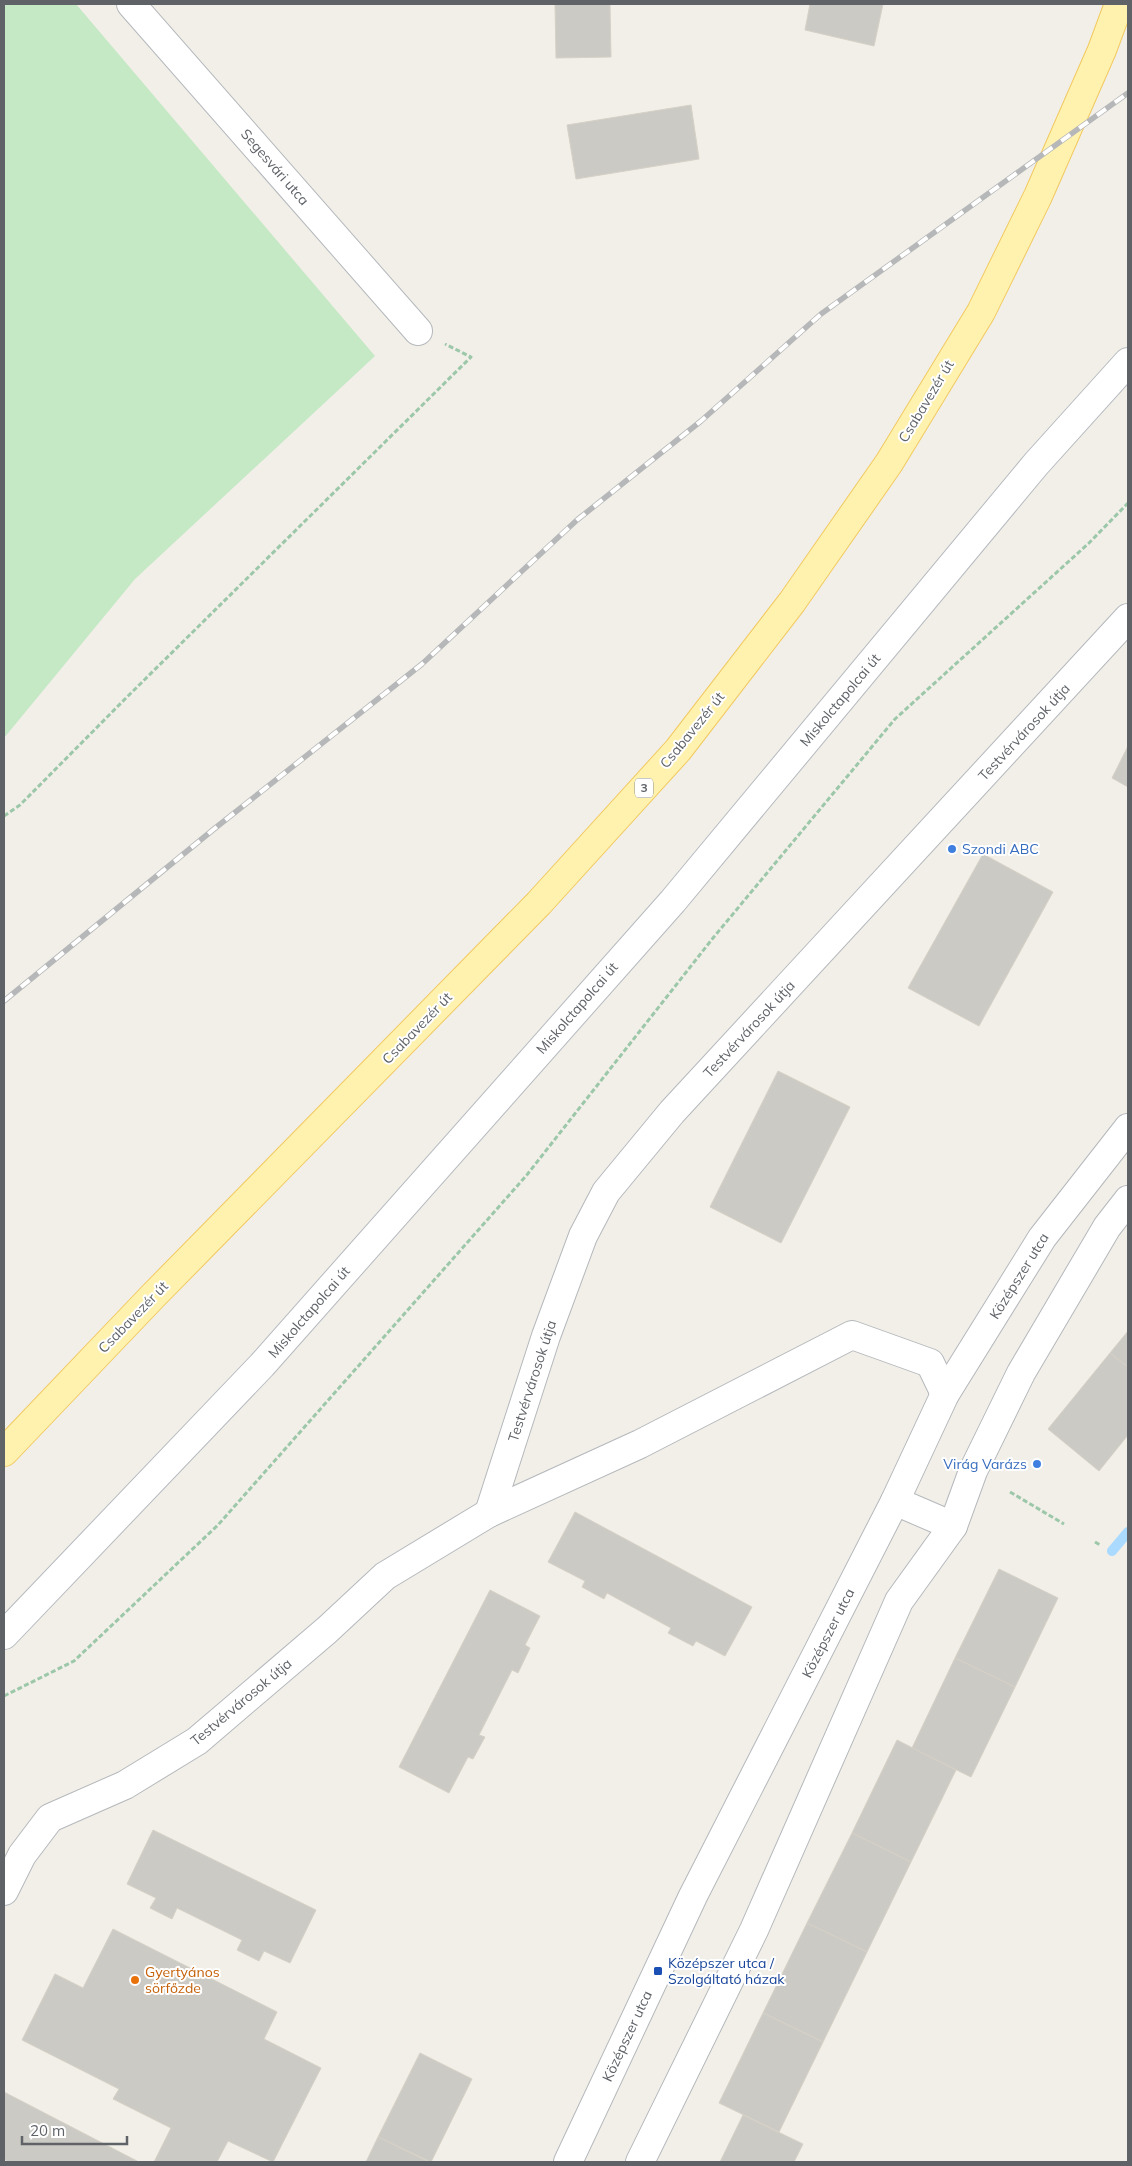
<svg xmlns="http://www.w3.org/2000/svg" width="1132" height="2166" font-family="Mulish,sans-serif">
<rect width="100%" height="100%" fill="#f1efe8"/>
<polygon fill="#c5e8c5" points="4,4 76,4 375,356 135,579 4,738"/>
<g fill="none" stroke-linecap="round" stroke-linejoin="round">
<polyline stroke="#aadaff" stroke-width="10" points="1112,1551 1128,1532"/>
</g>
<g fill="#cccac5" stroke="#d6d1c6">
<polygon points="555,4 610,4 611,57 556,58"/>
<polygon points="810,4 883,4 874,46 805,30"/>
<polygon points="691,105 699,159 576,179 567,125"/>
<polygon points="1128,746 1128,787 1112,778"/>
<polygon points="983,854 1053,892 979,1026 908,988"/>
<polygon points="778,1071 850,1107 781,1243 710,1207"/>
<polygon points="1128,1331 1128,1367 1110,1353"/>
<polygon points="1110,1353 1128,1367 1128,1435 1099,1471 1048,1429"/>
<polygon points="575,1512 752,1607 725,1656 696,1641 693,1646 668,1633 671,1628 607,1593 604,1599 582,1587 585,1581 548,1562"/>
<polygon points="999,1569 1058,1598 1015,1687 955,1658"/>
<polygon points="490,1590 540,1616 525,1645 530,1648 518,1673 512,1670 479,1735 485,1737 473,1759 468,1757 449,1793 399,1767"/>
<polygon points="955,1658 1015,1687 971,1777 912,1748"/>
<polygon points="897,1740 956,1770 911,1862 852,1833"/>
<polygon points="153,1830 316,1910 290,1963 264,1951 259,1961 237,1950 242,1940 177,1908 172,1919 150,1908 156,1898 127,1884"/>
<polygon points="852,1833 911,1862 867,1952 807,1923"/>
<polygon points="807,1923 867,1952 823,2042 763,2013"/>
<polygon points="113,1929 277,2012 264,2039 321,2068 273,2162 228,2141 217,2162 154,2162 171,2128 113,2099 119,2089 22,2040 55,1974 83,1988"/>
<polygon points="763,2013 823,2042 779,2132 719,2103"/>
<polygon points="420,2053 472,2079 431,2162 378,2137"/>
<polygon points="4,2092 137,2161 136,2162 9,2162 4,2159"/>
<polygon points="743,2115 803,2144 794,2162 720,2162"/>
<polygon points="378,2137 429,2162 366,2162"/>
</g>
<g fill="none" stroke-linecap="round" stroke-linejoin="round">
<defs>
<g id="street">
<polyline points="131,4 418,331"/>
<polyline points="895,1501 953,1526"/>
<polyline points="489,1513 546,1336 583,1236 606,1192 672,1112 1128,618"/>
<polyline points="4,1891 22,1855 50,1818 125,1785 197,1741 327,1630 385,1576 489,1513 640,1444 852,1335 930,1363 945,1394"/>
<polyline points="568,2162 693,1896 895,1501 945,1394 1042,1238 1128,1128"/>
<polyline points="640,2162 754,1930 899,1601 953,1526 973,1471 1021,1373 1107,1227 1128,1200"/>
</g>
<polyline id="secondary" points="4,1635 262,1365 673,901 1036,464 1128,362"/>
<polyline id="primary" points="4,1452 152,1297 539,903 678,750 792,602 889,463 981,312 1038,196 1102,50 1119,4"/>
</defs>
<use href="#street" stroke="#b5b8bc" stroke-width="30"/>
<use href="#secondary" stroke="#b6babf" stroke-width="30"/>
<use href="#primary" stroke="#f2c960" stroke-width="30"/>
<g stroke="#9cc7a9" stroke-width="3" stroke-dasharray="5 2.5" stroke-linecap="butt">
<polyline points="4,816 20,805 126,698 471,357 445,344"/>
<polyline points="1010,1492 1064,1524"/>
<polyline points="1095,1542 1100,1545"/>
<polyline points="4,1696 74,1661 218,1525 526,1176 713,938 895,719 1089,543 1128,503"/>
</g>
<use href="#street" stroke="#fff" stroke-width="28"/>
<use href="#secondary" stroke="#fff" stroke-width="28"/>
<use href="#primary" stroke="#fff2af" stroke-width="28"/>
<defs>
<polyline id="rail" points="4,1001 214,829 422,664 577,520 701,421 821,314 1128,93"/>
</defs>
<use href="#rail" stroke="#b6b7b8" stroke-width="5.5"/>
<use href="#rail" stroke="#fff" stroke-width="4" stroke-dasharray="11" stroke-linecap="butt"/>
</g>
<g fill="#3f7fe0" stroke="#fff" stroke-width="2">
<circle cx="952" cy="849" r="5"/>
<circle cx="1037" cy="1464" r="5"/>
</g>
<rect fill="#1a4fb4" stroke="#fff" stroke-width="2" x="653" y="1966" width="10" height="10" rx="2.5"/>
<circle fill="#e8710a" stroke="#fff" stroke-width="2" cx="135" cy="1980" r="5"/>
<g text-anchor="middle" stroke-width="4" stroke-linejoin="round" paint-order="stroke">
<rect fill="#fff" stroke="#8f9295" stroke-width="1" x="635" y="778.5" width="18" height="19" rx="4"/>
<g font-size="12" font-weight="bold" fill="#5f6368">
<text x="644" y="792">3</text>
</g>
<g font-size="14" fill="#5f6368" stroke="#fff">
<text transform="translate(275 167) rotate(49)" y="5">Segesvári utca</text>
<text transform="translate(926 401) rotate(-59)" y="5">Csabavezér út</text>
<text transform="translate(840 700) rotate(-50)" y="5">Miskolctapolcai út</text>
<text transform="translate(692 730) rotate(-51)" y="5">Csabavezér út</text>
<text transform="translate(1024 732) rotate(-47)" y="5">Testvérvárosok útja</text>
<text transform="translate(577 1008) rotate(-49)" y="5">Miskolctapolcai út</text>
<text transform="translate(417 1028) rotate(-46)" y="5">Csabavezér út</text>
<text transform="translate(749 1029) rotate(-47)" y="5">Testvérvárosok útja</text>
<text transform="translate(1019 1276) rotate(-58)" y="5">Középszer utca</text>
<text transform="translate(309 1312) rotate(-49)" y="5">Miskolctapolcai út</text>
<text transform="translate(133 1317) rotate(-46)" y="5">Csabavezér út</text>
<text transform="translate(532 1381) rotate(-72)" y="5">Testvérvárosok útja</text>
<text transform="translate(828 1633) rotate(-63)" y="5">Középszer utca</text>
<text transform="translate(241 1702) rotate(-40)" y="5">Testvérvárosok útja</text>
<text transform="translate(627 2036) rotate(-65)" y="5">Középszer utca</text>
</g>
<g font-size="14" fill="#366cbe" stroke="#fff" text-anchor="start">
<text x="962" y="854">Szondi ABC</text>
<text x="1027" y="1469" text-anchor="end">Virág Varázs</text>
</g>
<g font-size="14" fill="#164399" stroke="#fff" text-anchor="start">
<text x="668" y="1968">Középszer utca /<tspan x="668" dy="16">Szolgáltató házak</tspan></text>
</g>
<g font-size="14" fill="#c56008" stroke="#fff" text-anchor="start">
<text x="145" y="1977">Gyertyános<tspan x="145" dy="16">sörfőzde</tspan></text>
</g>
</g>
<rect width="1132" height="2166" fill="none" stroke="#5f6368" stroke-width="10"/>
<path d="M22 2136v8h105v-8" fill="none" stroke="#5f6368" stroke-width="2.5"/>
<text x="30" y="2136" font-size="15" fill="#5f6368" stroke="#ffffff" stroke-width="4" paint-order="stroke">20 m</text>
</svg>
